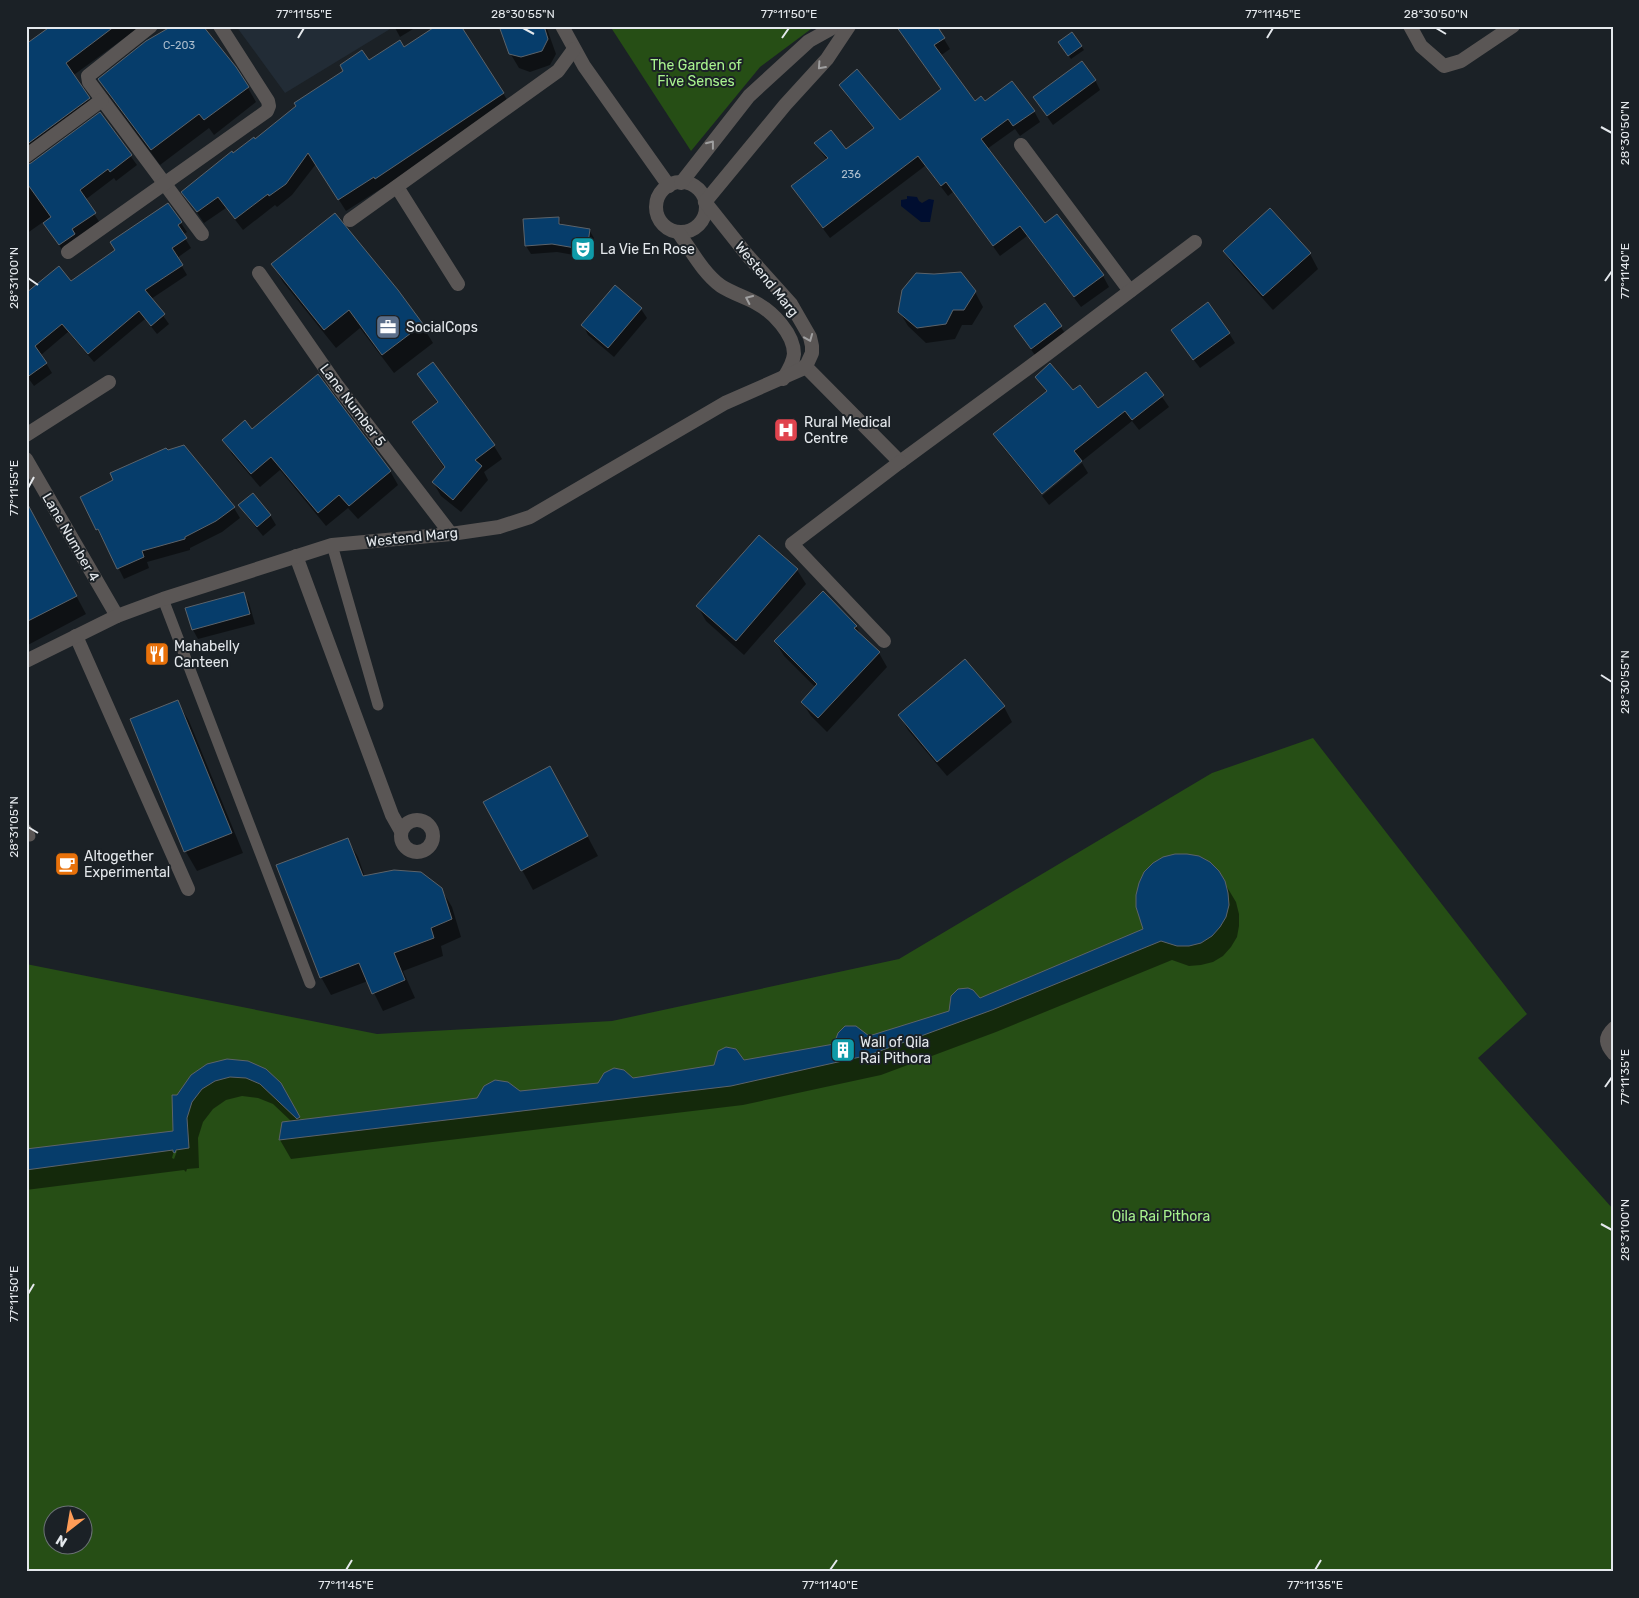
<svg xmlns="http://www.w3.org/2000/svg" width="1639" height="1598" font-family="Rubik,sans-serif">
<rect width="100%" height="100%" fill="#1b2126"/>
<polygon fill="#222c36" points="236,26 395,26 285,93"/>
<g fill="#264e15" fill-rule="evenodd">
<polygon points="610,26 815,26 760,67 691,151"/>
<path d="M1313 738 1527 1014 1478 1058 1613 1209V1572H26V964L377 1034 612 1021 899 959 1212 773ZM52 1516H82V1546H52Z"/>
</g>
<polygon fill="#000e30" points="907,196 917,197 919,201 922,203 929,199 934,200 930,222 921,222 901,206 901,200 907,199"/>
<g fill="#0007" fill-rule="evenodd">
<polygon points="53,26 141,26 60,85 89,99 96,111 26,164 26,45"/>
<polygon points="394,26 418,26 400,37"/>
<polygon points="501,26 546,26 556,54 550,65 530,72 519,68 510,53"/>
<polygon points="901,32 944,39 950,49 940,56 975,102 1034,111 1040,122 1020,136 1015,129 987,149 1045,224 1057,215 1103,276 1109,287 1081,307 1027,236 1000,256 953,192 948,196 925,166 830,238 799,197 793,186 827,160 815,144 845,151 874,129 847,96 841,86 899,121 942,90"/>
<polygon points="1081,46 1084,50 1071,59 1062,47"/>
<polygon points="404,49 503,93 510,105 383,190 382,188 346,211 316,164 292,195 277,207 275,205 243,230 226,208 204,223 183,192 368,62"/>
<polygon points="100,80 248,88 256,102 214,135 209,128 160,165 108,94"/>
<polygon points="1095,80 1100,90 1053,125 1034,98"/>
<polygon points="100,114 137,165 116,181 114,178 85,200 100,223 65,254 43,222 26,234 26,183 72,150"/>
<polygon points="168,204 187,232 183,235 191,248 177,258 187,275 151,299 169,324 157,334 145,319 94,362 68,332 41,355 52,373 34,386 26,375 26,295 70,282 116,250"/>
<polygon points="558,218 562,225 589,230 594,238 591,258 557,252 531,254 526,246"/>
<polygon points="1224,251 1310,254 1318,269 1273,310 1233,265"/>
<polygon points="273,264 397,291 422,325 433,343 394,373 360,328 336,348 283,282"/>
<polygon points="975,292 983,307 972,325 962,325 955,339 926,343 908,326 899,311"/>
<polygon points="1045,305 1067,336 1037,358 1015,327"/>
<polygon points="641,309 647,318 614,357 588,335 583,325"/>
<polygon points="1229,333 1235,343 1200,368 1178,339"/>
<polygon points="433,364 494,446 502,459 484,472 488,480 461,512 441,496 433,482 445,469 413,423 438,404 418,374"/>
<polygon points="1146,374 1169,407 1139,430 1132,421 1041,494 1001,445 995,435 1047,393 1037,377 1098,410"/>
<polygon points="252,431 390,471 398,485 358,519 348,508 326,526 280,470 260,487 232,454 224,440"/>
<polygon points="167,452 234,508 240,518 222,532 190,548 190,550 147,562 149,568 124,579 104,539 103,540 97,529"/>
<polygon points="1082,463 1088,473 1049,505 1042,496"/>
<polygon points="240,505 270,515 276,525 263,536 246,515"/>
<polygon points="26,525 45,538 86,614 26,646"/>
<polygon points="797,570 806,584 744,655 706,621 698,607"/>
<polygon points="243,593 249,603 255,624 198,639 193,630 187,609"/>
<polygon points="856,626 863,638 879,653 887,667 827,732 811,716 802,702 816,688 784,656 775,641"/>
<polygon points="177,701 189,721 243,853 197,871 186,852 131,720"/>
<polygon points="1004,707 1012,722 947,776 908,730 900,716"/>
<polygon points="561,787 598,856 533,890 485,802"/>
<polygon points="347,839 358,857 365,877 441,889 452,907 461,937 441,946 443,956 403,971 415,998 383,1011 368,981 331,995 321,977"/>
<path d="M1224 882 1236 902 1239 914V926L1237 937 1231 947 1223 956 1213 962 1201 965 1189 966 1172 960 996 1032 881 1075 743 1105 291 1159 280 1140 292 1122 273 1104 258 1098 242 1096 226 1100 213 1109 203 1122 198 1138 199 1168 187 1169 186 1172 184 1170 26 1190V1150L174 1132 178 1096 227 1060 292 1104 301 1121 632 1079 744 1062 869 1037 950 1012 1144 930ZM174 1151H177L174 1159 172 1158Z"/>
</g>
<g fill="#063d6b" stroke="#5c636a">
<polygon points="51,26 115,26 66,63 90,98 26,145 26,44"/>
<polygon points="172,26 203,26 236,67 249,87 204,120 199,114 151,150 98,79 146,41"/>
<polygon points="436,26 461,26 504,93 375,179 374,177 338,200 308,153 286,184 269,196 268,194 235,219 218,197 197,212 181,192 232,151 233,153 254,137 255,139 296,106 294,103 343,71 340,65 362,50 369,60 400,40 404,47"/>
<polygon points="499,26 544,26 548,39 542,51 521,57 509,54"/>
<polygon points="896,26 937,26 945,38 934,45 975,101 981,96 985,101 1012,81 1035,111 1013,126 1008,119 981,139 1045,223 1057,214 1104,275 1074,297 1020,226 993,246 946,182 941,186 918,156 823,228 791,186 828,158 814,143 831,130 846,149 874,128 839,85 857,69 900,120 941,89"/>
<polygon points="1072,32 1082,46 1068,56 1058,42"/>
<polygon points="1082,61 1096,80 1047,116 1033,97"/>
<polygon points="100,112 132,155 110,172 108,169 80,190 96,213 72,229 75,234 59,245 43,223 51,217 26,182 26,165 31,163"/>
<polygon points="168,203 182,222 178,225 187,238 172,248 183,265 145,290 165,314 151,326 139,311 88,354 62,324 35,346 47,363 26,378 26,293 59,266 71,281 115,250 110,242"/>
<polygon points="1270,208 1311,253 1263,296 1223,251"/>
<polygon points="335,213 398,290 423,324 382,355 349,310 324,330 271,264"/>
<polygon points="559,217 559,224 590,229 587,250 552,244 525,246 523,219"/>
<polygon points="961,272 976,291 964,310 953,310 946,324 917,328 898,312 902,290 916,273 934,274"/>
<polygon points="615,285 642,308 608,348 581,325"/>
<polygon points="1208,302 1230,333 1193,360 1171,330"/>
<polygon points="1045,303 1062,326 1031,349 1014,326"/>
<polygon points="433,362 495,445 475,460 482,466 453,500 432,482 445,467 412,422 438,402 417,374"/>
<polygon points="1050,363 1073,390 1080,385 1098,408 1146,372 1164,395 1132,420 1125,411 1074,451 1082,461 1042,494 993,434 1047,391 1035,377"/>
<polygon points="318,374 391,471 349,506 339,495 318,513 271,457 251,474 222,440 245,420 252,429"/>
<polygon points="184,445 235,507 216,521 185,537 185,539 142,551 144,557 117,569 98,529 96,530 80,497 113,480 110,473 166,448 168,450"/>
<polygon points="253,493 271,515 257,527 238,505"/>
<polygon points="26,501 77,596 26,622"/>
<polygon points="759,535 798,569 736,641 696,606"/>
<polygon points="823,591 857,626 854,628 880,652 818,718 801,702 817,684 774,641"/>
<polygon points="244,592 250,614 192,630 185,608"/>
<polygon points="965,659 1005,706 937,762 898,715"/>
<polygon points="178,700 232,833 184,852 130,719"/>
<polygon points="550,766 588,836 521,871 483,802"/>
<polygon points="348,838 363,876 394,870 421,872 442,888 452,919 431,928 434,938 394,953 405,980 372,994 359,963 320,978 276,865"/>
<polygon points="1175,854 1187,854 1199,856 1210,862 1219,871 1225,881 1228,893 1229,905 1226,917 1220,927 1212,936 1201,943 1189,946 1177,946 1161,941 992,1010 869,1055 731,1086 279,1140 282,1122 477,1098 484,1086 495,1080 508,1082 520,1091 598,1083 604,1073 614,1068 624,1070 633,1078 714,1065 718,1051 726,1047 736,1049 744,1060 834,1044 838,1033 845,1026 856,1026 869,1036 949,1011 951,996 958,989 968,988 973,990 980,998 1143,929 1136,907 1136,895 1139,883 1144,872 1153,863 1163,857"/>
<polygon points="227,1059 248,1061 266,1069 281,1083 300,1117 297,1119 260,1084 246,1078 230,1077 215,1081 202,1089 192,1102 187,1118 189,1148 176,1150 175,1153 173,1152 173,1150 26,1170 26,1149 173,1131 172,1095 177,1095 191,1075 207,1064"/>
</g>
<g fill="none" stroke-linecap="round" stroke-linejoin="round">
<g stroke="#5a5655" stroke-width="11">
<polyline points="332,545 378,705"/>
<polyline points="163,599 310,983"/>
<polyline points="26,829 30,836"/>
<path d="M1613 1027C1602 1037 1604 1045 1613 1055"/>
</g>
<g stroke="#5a5655" stroke-width="14">
<polyline points="151,26 88,76 89,82 202,234"/>
<polyline points="562,26 584,66 669,186"/>
<polyline points="1410,26 1421,46 1444,66 1461,61 1513,26"/>
<polyline points="1021,145 1130,291"/>
<polyline points="26,156 102,100"/>
<polyline points="397,187 458,284"/>
<polyline points="350,220 558,71 574,49"/>
<polyline points="68,252 267,111 269,106 268,101 220,26"/>
<polyline points="259,273 336,384 451,534"/>
<polyline points="805,366 900,462 1043,357 1195,242"/>
<polyline points="26,435 109,382"/>
<polyline points="26,459 117,616"/>
<polyline points="296,556 392,815 401,831"/>
<polyline points="76,636 188,889"/>
<polyline points="884,641 792,544 900,462"/>
<circle cx="417" cy="836" r="16"/>
</g>
<g stroke="#5a5655" stroke-width="14">
<circle cx="681" cy="207" r="25"/>
<polyline points="681,183 749,96 809,41 836,26"/>
<path d="M678 232C691 250 703 273 721 286 732 293 745 297 756 303 773 312 794 334 794 354 793 364 788 371 783 379"/>
<polyline points="26,661 117,616 163,599 332,545 451,534 499,527 530,517 725,403 802,369 807,364 812,353 812,346 810,337 791,304 748,256 705,202 785,105 827,59 849,26"/>
</g>
</g>
<defs><path id="oneway-chevron" d="M-2-3.5L2.5 0L-2 3.5" fill="none" stroke-width="1.6" stroke-linecap="round" stroke-linejoin="round" transform="scale(1.25)"/></defs>
<g stroke="#9f9fa0">
<use href="#oneway-chevron" transform="translate(821 66) rotate(132)"/>
<use href="#oneway-chevron" transform="translate(711 144) rotate(-52)"/>
<use href="#oneway-chevron" transform="translate(749 299) rotate(-155)"/>
<use href="#oneway-chevron" transform="translate(809 338) rotate(68)"/>
</g>
<path fill="none" stroke="#e4e8ec" stroke-width="2" d="M523 28 534 34M1436 28 1446 34M298 38 304 28M782 38 789 28M1267 38 1273 28M1601 127 1612 133M28 278 38 285M1605 281 1612 271M28 488 34 477M1601 675 1612 682M28 827 38 833M1605 1087 1612 1077M1601 1224 1612 1230M28 1294 34 1284M346 1570 352 1560M830 1570 837 1560M1315 1570 1321 1560"/>
<defs>
<symbol id="theatre-square" viewBox="-11 -11 22 22"><rect x="-9" y="-9" width="18" height="18" rx="4" fill="#0f9aa8" stroke="#1b2126"/><path d="M-5-5.5Q0-4 5-5.5V0Q5 5 0 6Q-5 5-5 0ZM-3.3-2.5H-1v1.5H-3.3ZM1-2.5H3.3v1.5H1ZM-2.8 1Q0 5.5 2.8 1Z" fill="#fff"/></symbol>
<symbol id="office-square" viewBox="-11 -11 22 22"><rect x="-9" y="-9" width="18" height="18" rx="4" fill="#5c6f8a" stroke="#1b2126"/><path d="M-6-3h4V-5.5h4V-3h4V5H-6ZM-1-4.5V-3h2v-1.5ZM-6 0V1H6V0Z" fill="#fff"/></symbol>
<symbol id="hospital-square" viewBox="-11 -11 22 22"><rect x="-9" y="-9" width="18" height="18" rx="4" fill="#e0444e" stroke="#1b2126"/><path d="M-5-5h3v3.5h4V-5h3V5h-3V1.5h-4V5h-3Z" fill="#fff"/></symbol>
<symbol id="restaurant-square" viewBox="-11 -11 22 22"><rect x="-9" y="-9" width="18" height="18" rx="4" fill="#e8710a" stroke="#1b2126"/><path d="M-5-6h1v4h1v-4h1v4h1v-4h1v5L-1.5 .5V6h-2V.5L-5-1ZM5-6V6H3V1.5H1.5Q1.5-4 5-6Z" fill="#fff"/></symbol>
<symbol id="cafe-square" viewBox="-11 -11 22 22"><rect x="-9" y="-9" width="18" height="18" rx="4" fill="#e8710a" stroke="#1b2126"/><path d="M-5.5-4.5H6V0H3Q3 3.5 0 3.5H-2.5Q-5.5 3.5-5.5 0ZM3-3.2v2h1.7v-2ZM-6 4.5H4V6H-6Z" fill="#fff"/></symbol>
<symbol id="building-square" viewBox="-11 -11 22 22"><rect x="-9" y="-9" width="18" height="18" rx="4" fill="#0f9aa8" stroke="#1b2126"/><path d="M-4-6H4V6H1V3H-1V6H-4ZM-2.5-4.3h1.7v1.8h-1.7ZM.8-4.3h1.7v1.8H.8ZM-2.5-1h1.7V.8h-1.7ZM.8-1h1.7V.8H.8Z" fill="#fff"/></symbol>
</defs>
<g fill-rule="evenodd">
<use href="#theatre-square" x="569" y="235" width="28" height="28"/>
<use href="#office-square" x="374" y="313" width="28" height="28"/>
<use href="#hospital-square" x="772" y="416" width="28" height="28"/>
<use href="#restaurant-square" x="143" y="640" width="28" height="28"/>
<use href="#cafe-square" x="53" y="850" width="28" height="28"/>
<use href="#building-square" x="829" y="1036" width="28" height="28"/>
</g>
<g text-anchor="middle" stroke-width="4" stroke-linejoin="round" paint-order="stroke">
<g font-size="11" fill="#acbdcc">
<text x="179" y="49">C-203</text>
<text x="851" y="178">236</text>
</g>
<g font-size="14" fill="#a8f28e" stroke="#1b2126">
<text x="696" y="70">The Garden of<tspan x="696" dy="16">Five Senses</tspan></text>
<text x="1161" y="1221">Qila Rai Pithora</text>
</g>
<g font-size="14" fill="#e4e8ec" stroke="#1b2126" text-anchor="start">
<text x="600" y="254">La Vie En Rose</text>
<text x="406" y="332">SocialCops</text>
<text x="804" y="427">Rural Medical<tspan x="804" dy="16">Centre</tspan></text>
<text x="174" y="651">Mahabelly<tspan x="174" dy="16">Canteen</tspan></text>
<text x="84" y="861">Altogether<tspan x="84" dy="16">Experimental</tspan></text>
<text x="860" y="1047">Wall of Qila<tspan x="860" dy="16">Rai Pithora</tspan></text>
</g>
<g font-size="14" fill="#e4e8ec" stroke="#1b2126">
<text transform="translate(767 279) rotate(51)" y="5">Westend Marg</text>
<text transform="translate(353 405) rotate(53)" y="5">Lane Number 5</text>
<text transform="translate(71 537) rotate(60)" y="5">Lane Number 4</text>
<text transform="translate(412 537) rotate(-6)" y="5">Westend Marg</text>
</g>
</g>
<rect width="1639" height="1598" fill="none" stroke="#1b2126" stroke-width="55"/>
<g transform="translate(68 1530) rotate(211)"><circle r="24" fill="#1b2126" stroke="#6b7175"/>
<path d="M0-4L9 19L0 12L-9 19Z" fill="#fe9c57"/>
<text y="-8" font-size="14" font-weight="bold" text-anchor="middle" fill="#e4e8ec">N</text>
</g>
<rect x="28" y="28" width="1584" height="1542" fill="none" stroke="#e4e8ec" stroke-width="2"/>
<g font-size="12" text-anchor="middle" fill="#e4e8ec">
<text x="304" y="18">77°11'55"E</text>
<text x="523" y="18">28°30'55"N</text>
<text x="789" y="18">77°11'50"E</text>
<text x="1273" y="18">77°11'45"E</text>
<text x="1436" y="18">28°30'50"N</text>
<text transform="translate(1625 133) rotate(-90)" y="4">28°30'50"N</text>
<text transform="translate(1625 271) rotate(-90)" y="4">77°11'40"E</text>
<text transform="translate(14 278) rotate(-90)" y="4">28°31'00"N</text>
<text transform="translate(14 488) rotate(-90)" y="4">77°11'55"E</text>
<text transform="translate(1625 682) rotate(-90)" y="4">28°30'55"N</text>
<text transform="translate(14 827) rotate(-90)" y="4">28°31'05"N</text>
<text transform="translate(1625 1077) rotate(-90)" y="4">77°11'35"E</text>
<text transform="translate(1625 1230) rotate(-90)" y="4">28°31'00"N</text>
<text transform="translate(14 1294) rotate(-90)" y="4">77°11'50"E</text>
<text x="346" y="1589">77°11'45"E</text>
<text x="830" y="1589">77°11'40"E</text>
<text x="1315" y="1589">77°11'35"E</text>
</g>
</svg>
